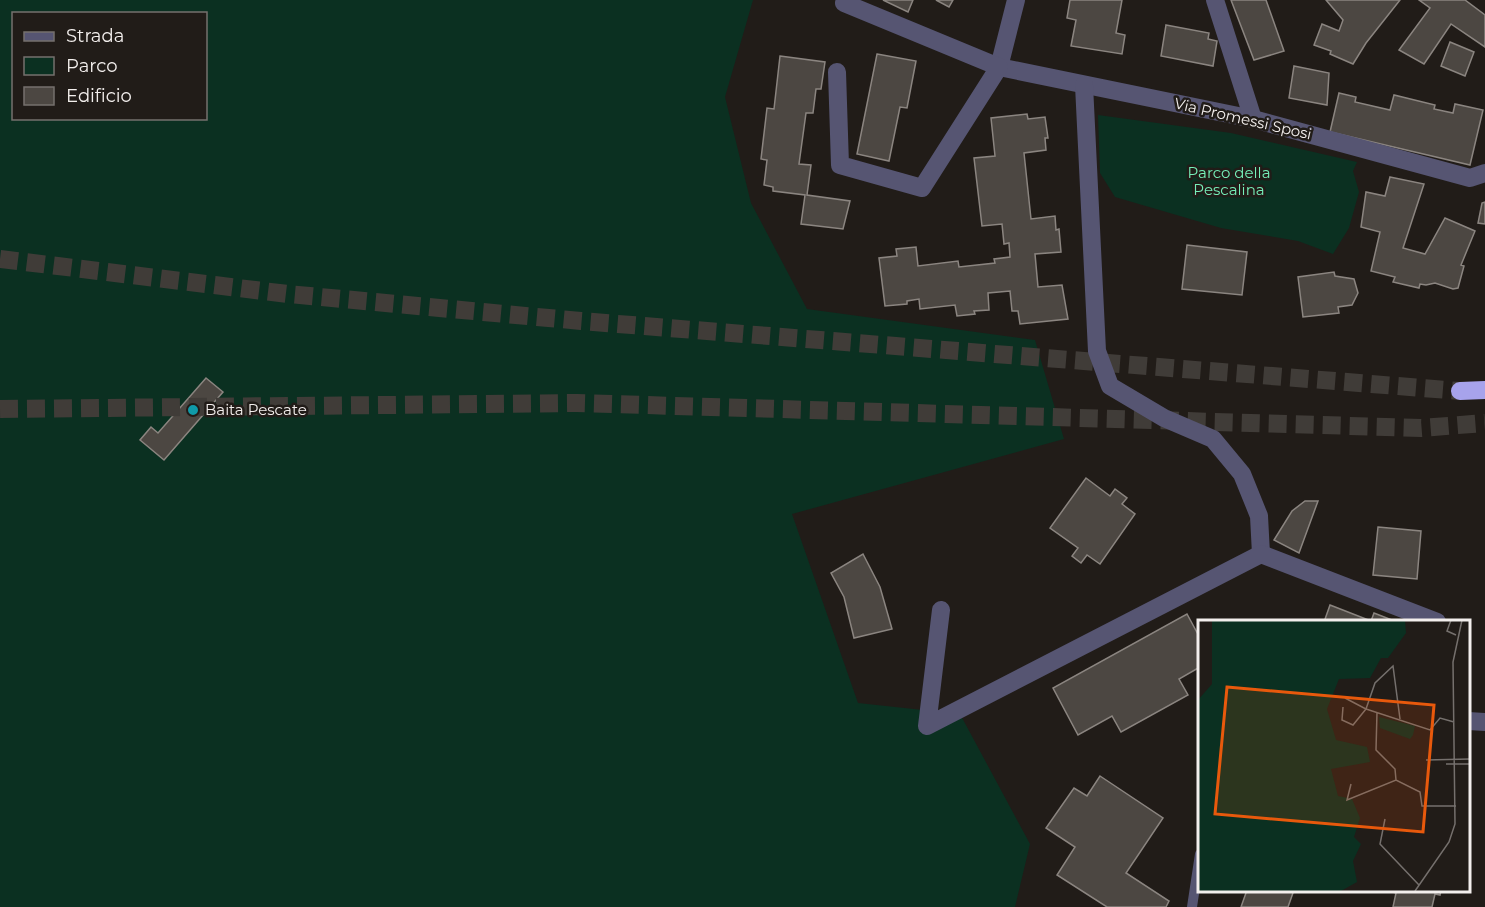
<svg xmlns="http://www.w3.org/2000/svg" width="1485" height="907" font-family="Montserrat,sans-serif">
<rect width="100%" height="100%" fill="#211c18"/>
<g fill="#0b3021" fill-rule="evenodd">
<path d="M0 0H753L725 97 751 203 807 309 1035 340 1064 439 792 514 858 703 960 714 1030 844 1015 907H0ZM14 14H206V118H14Z"/>
<polygon points="1098,115 1231,133 1357,162 1353,171 1359,192 1349,228 1333,254 1298,241 1221,228 1115,197 1100,173"/>
</g>
<g fill="#4c4742" stroke="#8b8580" stroke-width="1.5">
<polygon points="883,0 913,0 908,12"/>
<polygon points="936,0 953,0 949,7"/>
<polygon points="1070,0 1122,0 1116,33 1125,35 1122,54 1071,46 1076,20 1067,18"/>
<polygon points="1231,0 1266,0 1284,51 1254,60"/>
<polygon points="1326,0 1400,0 1366,43 1353,64 1330,54 1331,51 1314,45 1322,24 1339,31 1343,20"/>
<polygon points="1419,0 1465,0 1485,15 1485,47 1451,24 1424,64 1399,50 1430,8"/>
<polygon points="1166,25 1209,33 1208,39 1217,41 1213,66 1161,56"/>
<polygon points="1450,42 1474,52 1465,76 1441,66"/>
<polygon points="877,54 916,61 907,108 900,107 889,161 857,154"/>
<polygon points="780,56 825,62 821,89 816,89 813,113 806,113 799,164 811,165 807,195 850,201 843,229 801,224 805,195 773,191 773,187 764,185 767,160 761,159 767,108 774,109"/>
<polygon points="1294,66 1329,73 1327,105 1289,98"/>
<polygon points="1339,93 1356,97 1355,102 1390,110 1394,95 1435,105 1434,109 1453,113 1455,104 1483,110 1470,165 1330,132"/>
<polygon points="1027,114 1028,119 1045,117 1048,138 1045,138 1046,150 1024,153 1031,219 1055,216 1056,230 1059,229 1061,252 1035,254 1038,287 1062,285 1068,319 1020,324 1018,311 1012,311 1010,291 988,293 989,310 974,311 975,314 957,316 955,305 920,309 919,299 907,301 907,304 885,306 879,258 897,256 896,249 916,247 918,266 958,261 959,267 995,263 994,259 1010,257 1009,243 1004,244 1002,224 982,226 974,158 995,156 991,118"/>
<polygon points="1390,177 1424,184 1403,248 1425,254 1445,218 1475,231 1461,265 1464,266 1458,288 1453,289 1435,283 1426,285 1420,284 1419,288 1393,282 1395,277 1371,271 1380,232 1361,227 1366,192 1385,196"/>
<polygon points="1485,202 1485,224 1478,223 1482,203"/>
<polygon points="1187,245 1247,252 1242,295 1182,289"/>
<polygon points="1334,272 1335,276 1354,279 1358,293 1352,305 1338,307 1339,313 1303,317 1298,277"/>
<polygon points="206,378 223,392 164,460 140,440 151,427 158,433"/>
<polygon points="1086,478 1110,496 1115,489 1127,498 1122,504 1135,514 1100,564 1087,555 1081,563 1072,556 1078,548 1050,528"/>
<polygon points="1305,501 1318,501 1299,553 1274,540 1292,511"/>
<polygon points="1378,527 1421,531 1417,579 1373,575"/>
<polygon points="863,554 880,587 892,629 854,638 844,597 831,573"/>
<polygon points="1330,605 1371,621 1374,613 1397,622 1324,622"/>
<polygon points="1187,614 1200,638 1200,667 1179,679 1188,695 1121,732 1112,716 1078,735 1053,688"/>
<polygon points="1100,776 1163,818 1126,873 1169,901 1166,907 1107,907 1057,875 1075,847 1046,828 1074,788 1087,796"/>
<polygon points="1247,890 1294,890 1288,907 1241,907"/>
<polygon points="1441,890 1440,895 1435,894 1432,907 1393,907 1396,893 1389,891"/>
</g>
<g fill="none" stroke-linecap="round" stroke-linejoin="round">
<g stroke="#403c38" stroke-width="18" stroke-dasharray="18 9" stroke-linecap="butt">
<polyline points="0,259 288,294 581,321 1460,391"/>
<polyline points="0,409 577,403 1421,428 1485,423"/>
</g>
<polyline stroke="#565572" stroke-width="10" points="1192,907 1200,854"/>
<g stroke="#565572" stroke-width="18">
<polyline points="1016,0 999,67 1253,119 1470,178 1485,173"/>
<polyline points="1215,0 1253,119"/>
<polyline points="837,72 840,165 922,188 999,67 844,3"/>
<polyline points="1084,85 1097,351 1110,386 1164,418 1213,439 1242,474 1259,516 1261,554"/>
<polyline points="941,610 927,726 1261,554 1437,622"/>
<polyline points="1468,721 1485,722"/>
</g>
<polyline stroke="#a7a3ec" stroke-width="18" points="1460,391 1485,390"/>
</g>
<circle fill="#0f9aa8" stroke="#211c18" stroke-width="2" cx="193" cy="410" r="6"/>
<g text-anchor="middle" stroke-width="5" stroke-linejoin="round" paint-order="stroke">
<g font-size="15" fill="#f3efed" stroke="#211c18">
<text transform="translate(1243 119) rotate(13)" y="5">Via Promessi Sposi</text>
</g>
<g font-size="15" fill="#76efb9" stroke="#211c18">
<text x="1229" y="178">Parco della<tspan x="1229" dy="17">Pescalina</tspan></text>
</g>
<g font-size="15" fill="#f3efed" stroke="#211c18" text-anchor="start">
<text x="205" y="415">Baita Pescate</text>
</g>
</g>
<g transform="translate(1198 620)">
<rect width="272" height="272" fill="#211c18"/>
<path d="M14 0H207L208 13 190 38H183L172 58 141 59 129 89 138 120 169 127 172 142 133 149 140 176 154 179 162 198 156 217 163 224 155 241 159 262 143 271H0V80L14 64ZM181 97 217 106 215 115 212 119 182 108Z" fill="#0b3021"/>
<path fill="none" stroke="#75706d" stroke-width="1.5" d="M253 0 249 11 258 15M145 87 144 100 155 105 168 89 147 78M179 92 178 130 197 149 198 160M202 99 195 46 177 63 168 89 232 110 242 98 256 102M228 140 272 139M248 144H272M153 164 149 180 198 160 222 172 224 186H258M187 199 182 224 221 265M217 271 251 222 257 204 255 42 264 0"/>
<path fill="#e8590c" fill-opacity="0.15" stroke="#e8590c" stroke-width="3" d="M29 67 236 85 225 212 17 194Z"/>
<rect width="272" height="272" fill="none" stroke="#f3efed" stroke-width="3"/>
</g>
<rect x="12" y="12" width="195" height="108" fill="#211c18" stroke="#75706d" stroke-width="1.5"/>
<rect x="24" y="32" width="30" height="9" fill="#565572" stroke="#75706d" stroke-width="1.5"/>
<text x="66" y="42" font-size="18" fill="#f3efed">Strada</text>
<rect x="24" y="57" width="30" height="18" fill="#0b3021" stroke="#75706d" stroke-width="1.5"/>
<text x="66" y="72" font-size="18" fill="#f3efed">Parco</text>
<rect x="24" y="87" width="30" height="18" fill="#4c4742" stroke="#75706d" stroke-width="1.5"/>
<text x="66" y="102" font-size="18" fill="#f3efed">Edificio</text>
</svg>
